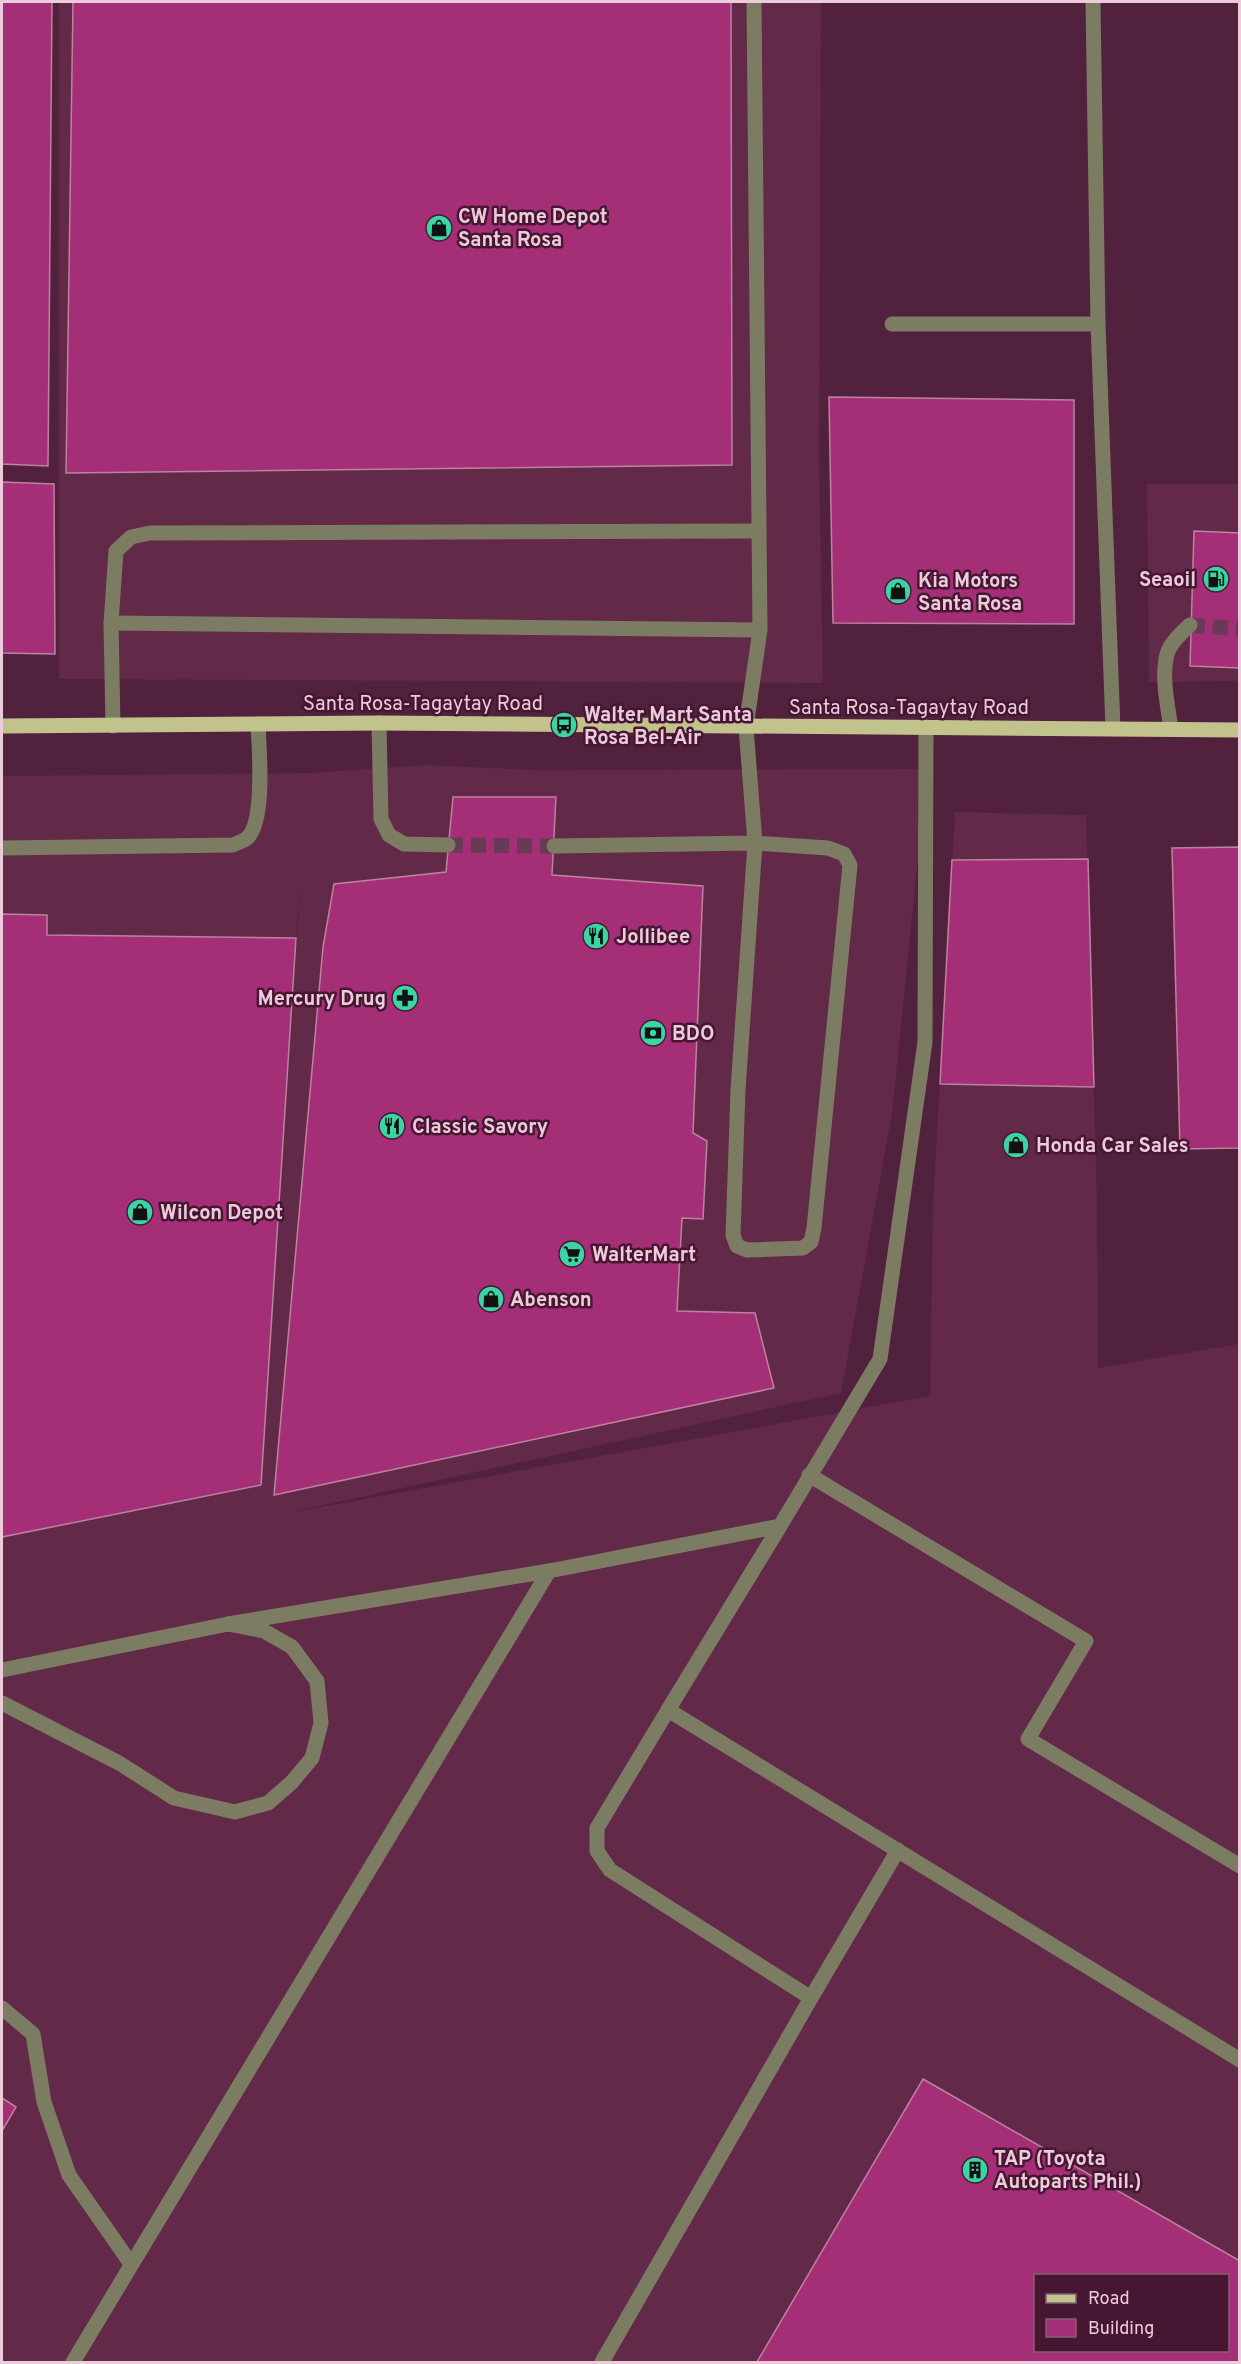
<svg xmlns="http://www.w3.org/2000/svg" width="1241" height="2364" font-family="Overpass,sans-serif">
<rect width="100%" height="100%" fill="#52213d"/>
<g fill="#622949" fill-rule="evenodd">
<polygon points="59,2 821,2 819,455 823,683 59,679"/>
<polygon points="1147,484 1239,484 1239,681 1149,682"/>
<path d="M428 765 533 770 927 769 892 1114 841 1393 287 1513 930 1396 933 1205 955 812 1086 815 1097 1203 1098 1368 1239 1344V2362H2V776L308 773ZM300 890 288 1080V1081L296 938ZM1036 2276H1228V2350H1036Z"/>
</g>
<g fill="#a52f77" stroke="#bc82a0" stroke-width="1.5" fill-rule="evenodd">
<polygon points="2,2 52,2 48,466 2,464"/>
<polygon points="73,2 731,2 732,465 66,473"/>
<polygon points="829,397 1074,400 1074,624 833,623"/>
<polygon points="2,482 54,484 55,654 2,653"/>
<polygon points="1194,531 1240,533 1240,668 1190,666"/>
<polygon points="453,797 556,797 552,875 703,886 693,1133 707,1141 703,1219 682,1218 677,1311 755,1313 774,1388 274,1495 323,947 334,884 446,872"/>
<polygon points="1240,847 1240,1148 1180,1149 1172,848"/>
<polygon points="1088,859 1094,1087 940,1084 952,860"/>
<polygon points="2,914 47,915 47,935 296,938 261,1485 2,1537"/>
<path d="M923 2079 1240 2261V2362H757ZM1036 2276H1228V2350H1036Z"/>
<polygon points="2,2098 16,2107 2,2131"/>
</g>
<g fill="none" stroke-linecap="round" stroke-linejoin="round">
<g stroke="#693a55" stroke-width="15" stroke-dasharray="15 8" stroke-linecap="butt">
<polyline points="1190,625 1240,629"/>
<polyline points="448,845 554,846"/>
</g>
<g stroke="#7c7c63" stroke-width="15">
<polyline points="1093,2 1098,324 1113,729"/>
<polyline points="892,324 1098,324"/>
<polyline points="111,623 760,630"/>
<polyline points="379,723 381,819 389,835 404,844 448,845"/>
<polyline points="113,726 111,623 116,551 131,537 150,533 759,531"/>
<path d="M1171 729C1168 706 1161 678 1167 654 1170 644 1182 632 1190 625"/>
<polyline points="554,846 755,843 828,848 844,854 850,865 814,1228 811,1242 803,1248 747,1250 737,1246 733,1235 738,1090 755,843 746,727 760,630 754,2"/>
<path d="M2 848 233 845C237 843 243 841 246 839 266 824 259 748 258 724"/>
<polyline points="809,1475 1086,1641 1028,1739 1240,1866"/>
<polyline points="780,1526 668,1710 1240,2060"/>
<polyline points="228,1624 549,1571 780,1526 880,1359 925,1042 926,727"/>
<polyline points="2,1670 228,1624 264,1631 292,1647 317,1681 321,1723 312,1758 292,1782 268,1803 235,1812 174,1798 119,1763 2,1703"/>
<polyline points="668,1710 597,1828 597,1851 610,1870 811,1998"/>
<polyline points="2,2008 33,2034 44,2102 69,2175 131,2264"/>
<polyline points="73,2362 549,1571"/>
<polyline points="602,2362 811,1998 898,1850"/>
</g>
<polyline stroke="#c2c28d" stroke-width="15" points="2,726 379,723 1240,730"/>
</g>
<defs>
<symbol id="shop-disc" viewBox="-11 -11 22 22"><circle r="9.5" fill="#3ad4a5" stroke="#471633"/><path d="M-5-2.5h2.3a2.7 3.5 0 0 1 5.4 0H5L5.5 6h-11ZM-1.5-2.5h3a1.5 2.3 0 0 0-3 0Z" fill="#111"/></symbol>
<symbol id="fuel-disc" viewBox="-11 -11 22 22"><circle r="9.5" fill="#3ad4a5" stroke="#471633"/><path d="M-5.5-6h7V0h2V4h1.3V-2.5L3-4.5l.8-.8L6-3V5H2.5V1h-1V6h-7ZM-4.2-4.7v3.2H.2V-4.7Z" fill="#111"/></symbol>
<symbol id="bus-disc" viewBox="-11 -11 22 22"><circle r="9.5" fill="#3ad4a5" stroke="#471633"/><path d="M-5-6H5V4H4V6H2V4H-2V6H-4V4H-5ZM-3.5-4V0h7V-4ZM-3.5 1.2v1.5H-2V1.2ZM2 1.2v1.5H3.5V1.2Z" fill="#111"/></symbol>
<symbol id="restaurant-disc" viewBox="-11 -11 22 22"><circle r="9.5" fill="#3ad4a5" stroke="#471633"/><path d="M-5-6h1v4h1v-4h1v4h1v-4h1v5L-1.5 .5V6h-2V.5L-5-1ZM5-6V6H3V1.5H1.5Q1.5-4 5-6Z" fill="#111"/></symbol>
<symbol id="pharmacy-disc" viewBox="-11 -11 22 22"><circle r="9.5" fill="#3ad4a5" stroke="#471633"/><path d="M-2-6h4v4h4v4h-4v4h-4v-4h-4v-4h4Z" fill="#111"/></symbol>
<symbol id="bank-disc" viewBox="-11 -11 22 22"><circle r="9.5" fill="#3ad4a5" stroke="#471633"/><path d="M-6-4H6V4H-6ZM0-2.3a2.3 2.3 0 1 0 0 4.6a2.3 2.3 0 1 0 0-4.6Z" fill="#111"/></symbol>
<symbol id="supermarket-disc" viewBox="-11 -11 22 22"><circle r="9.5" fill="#3ad4a5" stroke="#471633"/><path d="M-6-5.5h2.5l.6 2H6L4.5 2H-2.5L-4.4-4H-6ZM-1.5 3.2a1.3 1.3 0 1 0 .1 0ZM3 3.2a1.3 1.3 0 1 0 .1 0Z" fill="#111"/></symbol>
<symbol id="building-disc" viewBox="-11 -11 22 22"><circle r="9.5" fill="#3ad4a5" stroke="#471633"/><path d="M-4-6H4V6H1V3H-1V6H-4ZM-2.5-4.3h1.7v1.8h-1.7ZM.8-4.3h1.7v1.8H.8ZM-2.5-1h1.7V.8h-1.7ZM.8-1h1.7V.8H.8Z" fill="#111"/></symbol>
</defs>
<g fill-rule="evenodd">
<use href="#shop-disc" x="424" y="213" width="30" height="30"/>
<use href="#fuel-disc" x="1201" y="564" width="30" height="30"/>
<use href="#shop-disc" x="883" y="576" width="30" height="30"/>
<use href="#bus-disc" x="549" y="710" width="30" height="30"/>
<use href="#restaurant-disc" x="581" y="921" width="30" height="30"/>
<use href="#pharmacy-disc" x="390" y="983" width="30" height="30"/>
<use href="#bank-disc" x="638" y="1018" width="30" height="30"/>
<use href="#restaurant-disc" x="377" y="1111" width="30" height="30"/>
<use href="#shop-disc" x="1001" y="1130" width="30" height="30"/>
<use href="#shop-disc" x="125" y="1197" width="30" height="30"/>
<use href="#supermarket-disc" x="557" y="1239" width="30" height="30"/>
<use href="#shop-disc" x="476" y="1284" width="30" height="30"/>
<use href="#building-disc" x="960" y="2155" width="30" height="30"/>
</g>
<g text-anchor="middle" stroke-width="5" stroke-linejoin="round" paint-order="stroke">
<g font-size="20" font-weight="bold" fill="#eccbdb" stroke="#471633" text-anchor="start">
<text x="458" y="223">CW Home Depot<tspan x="458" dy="23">Santa Rosa</tspan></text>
<text x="1196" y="586" text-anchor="end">Seaoil</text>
<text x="918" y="587">Kia Motors<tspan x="918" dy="23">Santa Rosa</tspan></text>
<text x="584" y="721">Walter Mart Santa<tspan x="584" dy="23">Rosa Bel-Air</tspan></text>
<text x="616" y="943">Jollibee</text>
<text x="386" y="1005" text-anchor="end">Mercury Drug</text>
<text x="672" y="1040">BDO</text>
<text x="412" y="1133">Classic Savory</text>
<text x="1036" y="1152">Honda Car Sales</text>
<text x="160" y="1219">Wilcon Depot</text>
<text x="592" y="1261">WalterMart</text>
<text x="510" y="1306">Abenson</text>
<text x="994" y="2165">TAP (Toyota<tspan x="994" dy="23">Autoparts Phil.)</tspan></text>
</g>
<g font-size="20" fill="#eccbdb" stroke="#471633">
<text x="423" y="710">Santa Rosa-Tagaytay Road</text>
<text x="909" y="714">Santa Rosa-Tagaytay Road</text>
</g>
</g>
<rect width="1241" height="2364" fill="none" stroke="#eccbdb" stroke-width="6"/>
<rect x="1034" y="2274" width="195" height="78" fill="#471633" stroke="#895e76" stroke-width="1.5"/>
<rect x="1046" y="2294" width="30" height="9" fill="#c2c28d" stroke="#895e76" stroke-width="1.5"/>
<text x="1088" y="2304" font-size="18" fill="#eccbdb">Road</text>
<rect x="1046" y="2319" width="30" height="18" fill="#a52f77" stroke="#895e76" stroke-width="1.5"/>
<text x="1088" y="2334" font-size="18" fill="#eccbdb">Building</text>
</svg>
